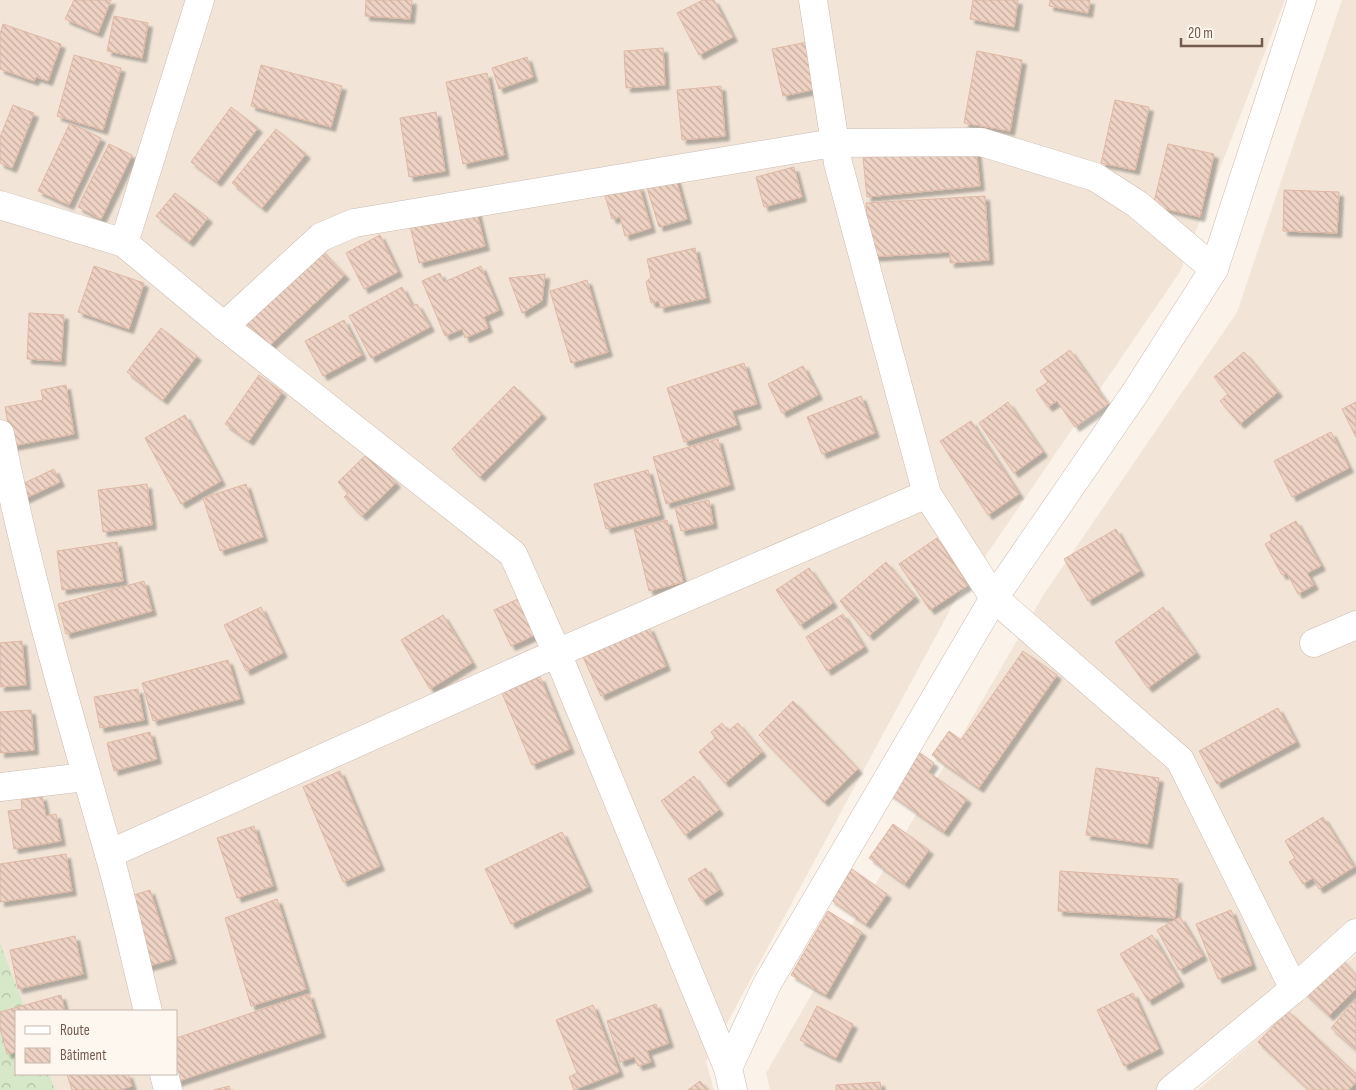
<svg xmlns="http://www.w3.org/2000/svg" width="1356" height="1090" font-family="'Sofia Sans Condensed',sans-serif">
<defs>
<pattern id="forest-crowns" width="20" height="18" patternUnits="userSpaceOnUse" patternTransform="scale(1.25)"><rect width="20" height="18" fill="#d7e8c8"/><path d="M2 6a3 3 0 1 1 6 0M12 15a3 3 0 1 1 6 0" fill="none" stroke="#b3bfa5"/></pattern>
<pattern id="building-back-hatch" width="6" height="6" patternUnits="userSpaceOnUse" patternTransform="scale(1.25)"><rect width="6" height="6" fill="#eed2c3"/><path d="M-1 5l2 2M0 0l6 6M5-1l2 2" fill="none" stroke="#c5ada1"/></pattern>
<filter id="shadow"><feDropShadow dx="4.5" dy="4.5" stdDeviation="1" flood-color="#0004"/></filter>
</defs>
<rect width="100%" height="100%" fill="#fbf3e9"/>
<g fill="#f2e5d8" fill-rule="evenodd">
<path d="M0 0H1285L1180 272 956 599 706 1062 714 1090H0ZM16 1011H176V1074H16Z"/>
<polygon points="1342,0 1356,0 1356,919 1327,941 1165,1090 770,1090 766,1073 1044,594 1237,312"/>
<polygon points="1356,955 1356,1090 1198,1090 1326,979"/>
</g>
<polygon fill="url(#forest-crowns)" points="0,943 26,1011 16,1011 16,1074 49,1074 55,1090 0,1090"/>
<g fill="url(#building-back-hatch)" stroke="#e0b8a4" filter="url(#shadow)">
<polygon points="74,0 111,0 98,33 65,19"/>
<polygon points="366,0 412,0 410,19 365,16"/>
<polygon points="703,0 714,0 733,37 699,55 677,13"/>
<polygon points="973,0 1018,0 1014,27 970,19"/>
<polygon points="1050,0 1090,0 1088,13 1049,6"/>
<polygon points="114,16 148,23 142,58 107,51"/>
<polygon points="3,24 61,44 48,81 36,77 34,81 0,69 0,34"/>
<polygon points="807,42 817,89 783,96 772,49"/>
<polygon points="663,48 665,85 626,88 624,51"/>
<polygon points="977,51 1022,60 1010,131 964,123"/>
<polygon points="74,55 121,68 103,130 57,116"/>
<polygon points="527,57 533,77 499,89 492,68"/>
<polygon points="261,65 342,86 331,127 251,106"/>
<polygon points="487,73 504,155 463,164 446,82"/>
<polygon points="721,86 725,136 682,140 677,90"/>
<polygon points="1115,100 1149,107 1135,170 1101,163"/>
<polygon points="13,105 34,113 12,168 0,163 0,137"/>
<polygon points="231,107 258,128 217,182 191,162"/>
<polygon points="436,112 445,171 409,177 400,118"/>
<polygon points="70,123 101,138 69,205 38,191"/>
<polygon points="276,129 306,154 262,208 232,183"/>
<polygon points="109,144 132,155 101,219 78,207"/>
<polygon points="1168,144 1214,154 1200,217 1153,206"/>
<polygon points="976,147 980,186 867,197 863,158"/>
<polygon points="794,167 802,197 764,207 756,177"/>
<polygon points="674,172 687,219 659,227 645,181"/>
<polygon points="639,186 651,228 625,236 620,217 612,219 605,196"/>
<polygon points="1284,190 1339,192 1337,233 1283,231"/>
<polygon points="175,193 208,218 189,242 156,216"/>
<polygon points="985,196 989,260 950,263 950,252 870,257 866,203"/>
<polygon points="475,205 485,246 419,263 409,222"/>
<polygon points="380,235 398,272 364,289 346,253"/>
<polygon points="319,248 345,275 268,347 242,320"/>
<polygon points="695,248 706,298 660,308 659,301 651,303 646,282 651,277 647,259"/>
<polygon points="94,266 144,283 129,329 78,312"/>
<polygon points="481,266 499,310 484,317 488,328 465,338 462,329 445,336 422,281 440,273 444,282"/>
<polygon points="545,274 542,301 522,313 509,278"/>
<polygon points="587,280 608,352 571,363 550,291"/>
<polygon points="402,287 412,306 417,304 430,327 371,358 349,316"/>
<polygon points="29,313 64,315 61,361 27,359"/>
<polygon points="344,320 362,355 323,376 305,341"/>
<polygon points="161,328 197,356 163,400 127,372"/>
<polygon points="1070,350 1108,404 1075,427 1057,401 1048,407 1036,390 1048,382 1040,371"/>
<polygon points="1244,352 1278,392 1240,424 1220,401 1228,394 1214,377"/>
<polygon points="744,363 757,404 732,411 737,425 684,442 667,388"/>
<polygon points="803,366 818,395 782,413 768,384"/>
<polygon points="259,375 282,392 249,441 225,424"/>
<polygon points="66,385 74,434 12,446 5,407 43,400 41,390"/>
<polygon points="514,386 542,414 480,477 452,449"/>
<polygon points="861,396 875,433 822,454 807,417"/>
<polygon points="1008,402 1043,452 1014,473 979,423"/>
<polygon points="1356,402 1356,437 1342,409"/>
<polygon points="185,415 221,481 181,504 145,438"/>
<polygon points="971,421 1019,494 988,515 940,441"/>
<polygon points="1331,432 1349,468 1292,497 1274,461"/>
<polygon points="718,439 730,485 666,504 653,457"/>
<polygon points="368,453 396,483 362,516 344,497 348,493 338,482"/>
<polygon points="54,469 60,482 24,499 18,486"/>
<polygon points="648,470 660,515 606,529 594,484"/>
<polygon points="147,484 152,525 103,532 98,490"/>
<polygon points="246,484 263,537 220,551 203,498"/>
<polygon points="709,500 713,524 681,531 675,508"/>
<polygon points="667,520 683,582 649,591 634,529"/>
<polygon points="1296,521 1321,566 1307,573 1314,585 1298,594 1287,573 1282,575 1265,544 1272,540 1270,535"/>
<polygon points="1116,529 1140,571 1088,601 1064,559"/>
<polygon points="937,538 968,585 930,610 899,564"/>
<polygon points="117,542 123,581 62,590 57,551"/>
<polygon points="886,562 915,597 869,636 840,601"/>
<polygon points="809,568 833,603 800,625 776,590"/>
<polygon points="144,581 152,611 66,634 58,604"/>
<polygon points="522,597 539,633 511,646 494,610"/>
<polygon points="261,607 283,653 246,671 224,625"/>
<polygon points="1163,607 1196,653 1148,688 1115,642"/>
<polygon points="843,614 864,647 827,671 806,637"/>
<polygon points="443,615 472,663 430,689 401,640"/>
<polygon points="649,627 666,666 601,696 583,657"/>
<polygon points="22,641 26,685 0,687 0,643"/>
<polygon points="1023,651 1057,675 979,788 932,755 949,731 961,740"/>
<polygon points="228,660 240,699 153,721 142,683"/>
<polygon points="540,677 570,749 532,765 502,693"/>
<polygon points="138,689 144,720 100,728 94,697"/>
<polygon points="793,701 858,769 824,802 759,735"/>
<polygon points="1278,708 1296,742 1217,784 1199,751"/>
<polygon points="31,710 34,750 0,753 0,712"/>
<polygon points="722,723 728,731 738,723 762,752 725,783 699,752 715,738 711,732"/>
<polygon points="150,732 157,759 114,771 107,743"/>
<polygon points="913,748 934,763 928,772 967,799 944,832 883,789"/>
<polygon points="1096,768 1159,778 1148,844 1086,835"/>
<polygon points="340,771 380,866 343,882 303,787"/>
<polygon points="694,776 719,810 685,835 661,801"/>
<polygon points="42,796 46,816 56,814 61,841 14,849 8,811 22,809 21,800"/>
<polygon points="1323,817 1354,867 1319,889 1313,878 1303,884 1289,862 1295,858 1285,841"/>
<polygon points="893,824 929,850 905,884 869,858"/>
<polygon points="254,826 273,886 237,898 217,838"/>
<polygon points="562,832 588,887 511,924 485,869"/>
<polygon points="66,854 72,891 0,902 0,864"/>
<polygon points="706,868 719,890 702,901 688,879"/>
<polygon points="852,869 887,894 866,924 830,899"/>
<polygon points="1060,871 1178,879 1175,918 1058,911"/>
<polygon points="150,890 172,959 146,967 124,898"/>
<polygon points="277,899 306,989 251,1006 225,918"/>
<polygon points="1231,910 1252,965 1218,979 1196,924"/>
<polygon points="828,911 862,932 826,995 791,975"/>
<polygon points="1180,917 1203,956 1179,970 1157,930"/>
<polygon points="1152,935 1180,982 1148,1001 1120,954"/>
<polygon points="75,936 83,974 18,989 10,950"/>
<polygon points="1339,957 1356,975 1356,989 1329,1016 1304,992"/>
<polygon points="1133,993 1159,1049 1124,1066 1097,1010"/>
<polygon points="309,994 321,1033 173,1083 176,1074 176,1038"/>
<polygon points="61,995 65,1011 16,1011 16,1052 7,1054 0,1028 0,1012"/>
<polygon points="1356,999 1356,1050 1331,1028"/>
<polygon points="656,1004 669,1043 647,1051 651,1062 638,1066 634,1057 620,1062 607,1021"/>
<polygon points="593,1005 619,1072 574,1090 569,1077 577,1073 556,1020"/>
<polygon points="817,1006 853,1024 836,1058 800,1040"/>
<polygon points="1288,1011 1356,1074 1356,1082 1349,1090 1309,1090 1258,1042"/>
<polygon points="67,1074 128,1074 132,1086 120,1090 72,1090"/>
<polygon points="700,1081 708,1090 688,1090"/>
<polygon points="880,1082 881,1090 836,1090 836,1085"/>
<polygon points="229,1086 230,1090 214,1090"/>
</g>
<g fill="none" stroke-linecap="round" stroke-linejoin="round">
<defs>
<g id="minor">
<polyline points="813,0 838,163 927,494 994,598 1180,760 1294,989"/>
<polyline points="0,205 124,243 224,326 513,554 557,653 728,1068"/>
<polyline points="124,243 200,0"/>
<polyline points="224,326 321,237 354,223 833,143 981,142 1095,177 1137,204 1214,269"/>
<path d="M0 434C28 576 69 715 109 854 124 906 135 959 148 1011"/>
<polyline points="1314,643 1356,625"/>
<polyline points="0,787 85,777"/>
<polyline points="109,854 557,653 927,494"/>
<polyline points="164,1074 168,1090"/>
<polyline points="733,1090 728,1068 767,984 994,598 1135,393 1214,269 1302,0"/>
<polyline points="1171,1090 1294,989 1356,933"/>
</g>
</defs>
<use href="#minor" stroke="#ccbbb0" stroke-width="29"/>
<use href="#minor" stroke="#fff" stroke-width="28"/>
</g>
<rect x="15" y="1010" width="162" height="65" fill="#fef7ef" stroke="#c7b8af"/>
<rect x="25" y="1026" width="25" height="8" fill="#ffffff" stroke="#c7b8af"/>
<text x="60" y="1035" font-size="15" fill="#745a4e">Route</text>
<rect x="25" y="1048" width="25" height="15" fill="url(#building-back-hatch)" stroke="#c7b8af"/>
<text x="60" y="1060" font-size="15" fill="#745a4e">Bâtiment</text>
<path d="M1181 38v8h81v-8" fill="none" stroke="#745a4e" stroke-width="2.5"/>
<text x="1188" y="38" font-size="15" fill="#745a4e" stroke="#fef7ef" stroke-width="4" paint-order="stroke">20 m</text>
</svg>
